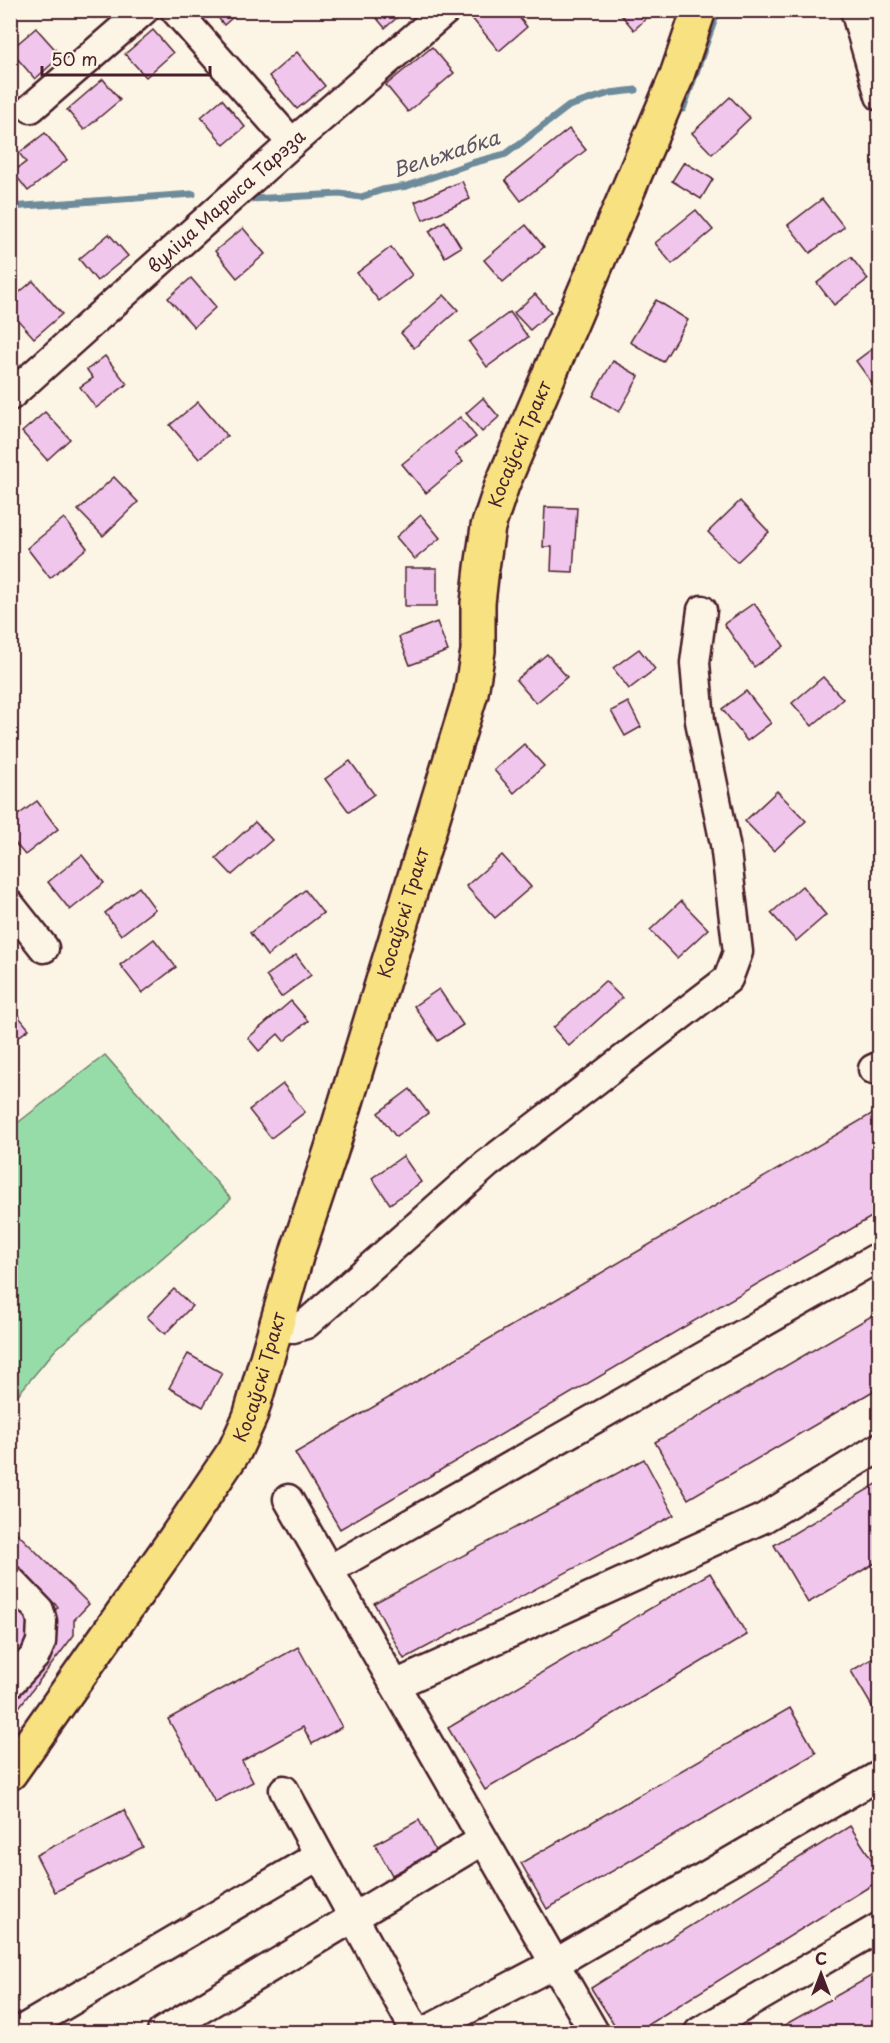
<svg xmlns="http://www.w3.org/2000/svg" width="890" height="2043" font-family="'Playpen Sans',sans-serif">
<rect width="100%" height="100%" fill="#fcf5e5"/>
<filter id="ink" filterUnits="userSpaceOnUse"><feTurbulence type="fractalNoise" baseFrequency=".0167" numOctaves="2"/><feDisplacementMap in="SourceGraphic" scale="12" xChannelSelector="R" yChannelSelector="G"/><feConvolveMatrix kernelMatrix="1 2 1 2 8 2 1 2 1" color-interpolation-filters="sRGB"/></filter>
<g filter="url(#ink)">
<polygon fill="#96dca9" stroke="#707e6a" stroke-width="1.5" points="105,1055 231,1199 56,1349 11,1403 11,1128"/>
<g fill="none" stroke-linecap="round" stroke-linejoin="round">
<g stroke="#6e8b9b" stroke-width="7">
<polyline points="683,109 718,10"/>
<polyline points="251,199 340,194 361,197 382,190 407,186 472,163 506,154 569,106 610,93 636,90"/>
<polyline points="10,207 193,194"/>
</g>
</g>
<g fill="#f1c6ed" stroke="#4a1f2b" stroke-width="1.5">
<polygon points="87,10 102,10 94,18"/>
<polygon points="212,10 241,10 224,25"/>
<polygon points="370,10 406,10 385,28"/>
<polygon points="479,10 513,10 527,27 499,51 471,17"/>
<polygon points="617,10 655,10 634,30"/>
<polygon points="36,28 61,56 35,79 10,50"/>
<polygon points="153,30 173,53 146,77 125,54"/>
<polygon points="432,47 454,73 408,112 386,85"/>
<polygon points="297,52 325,86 297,109 269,76"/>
<polygon points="103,79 120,100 84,130 67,110"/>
<polygon points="730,97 750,118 712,154 692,133"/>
<polygon points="222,99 245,127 224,145 201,117"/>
<polygon points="569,129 586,150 521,201 505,180"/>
<polygon points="45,133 67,160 28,191 13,172 26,162 19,153"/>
<polygon points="684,162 713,179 701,199 672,181"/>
<polygon points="462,181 470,199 423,220 415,202"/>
<polygon points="822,199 844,227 810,253 788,225"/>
<polygon points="696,210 713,230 672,264 655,243"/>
<polygon points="445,221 461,247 445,257 429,231"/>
<polygon points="526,225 544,247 503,282 484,260"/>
<polygon points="243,228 265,254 237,278 215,251"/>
<polygon points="109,234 128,256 97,281 79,259"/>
<polygon points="391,247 412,275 379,301 357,273"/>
<polygon points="851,257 868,279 834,305 817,283"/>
<polygon points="191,278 216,307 194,327 168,298"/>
<polygon points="33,281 62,314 34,338 10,311 10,300"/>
<polygon points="535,294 551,312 530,330 514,313"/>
<polygon points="444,295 458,310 414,348 401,333"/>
<polygon points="656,300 688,320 663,362 630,342"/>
<polygon points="510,312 528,337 487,367 469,342"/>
<polygon points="880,343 880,388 877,390 856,361"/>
<polygon points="105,356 127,384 96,408 80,387 93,378 87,370"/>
<polygon points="613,361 639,376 619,412 593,396"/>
<polygon points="483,398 499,417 482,432 466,413"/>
<polygon points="198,402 227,436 199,459 170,425"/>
<polygon points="45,412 70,439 47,460 22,432"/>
<polygon points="460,417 476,437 455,453 463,462 426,493 402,464"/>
<polygon points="114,477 138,502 103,536 78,510"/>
<polygon points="740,501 769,532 737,562 708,532"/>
<polygon points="545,507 577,508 573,572 551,571 552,547 543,547"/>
<polygon points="421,515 440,538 415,559 396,537"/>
<polygon points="64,518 87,548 50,578 27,548"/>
<rect x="405" y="568" width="32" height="38"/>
<polygon points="754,603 784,646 754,667 724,624"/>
<polygon points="437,622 448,651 410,665 399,637"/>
<polygon points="639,649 655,669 629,689 613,668"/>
<polygon points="547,654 567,677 536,703 516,680"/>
<polygon points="823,677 843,699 812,726 792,703"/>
<polygon points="746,691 771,723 747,741 722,709"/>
<polygon points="628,702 641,727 625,736 611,711"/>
<polygon points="524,744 544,766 514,793 494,770"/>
<polygon points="350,761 374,794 349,812 325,779"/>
<polygon points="777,791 806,821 774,851 745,821"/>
<polygon points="37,801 58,829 25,855 10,837 10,821"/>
<polygon points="255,822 272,840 232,875 216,858"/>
<polygon points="82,855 104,883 70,910 48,882"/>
<polygon points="502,855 531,887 495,918 466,886"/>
<polygon points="802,886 826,915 796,941 771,913"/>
<polygon points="139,887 155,909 121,935 105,913"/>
<polygon points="305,890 323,913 267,956 250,933"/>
<polygon points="681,901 708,929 677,958 650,930"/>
<polygon points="154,939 176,967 142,993 120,965"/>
<polygon points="296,955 311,975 281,997 266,976"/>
<polygon points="605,981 622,998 569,1046 553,1028"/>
<polygon points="439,989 463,1025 438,1041 414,1006"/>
<polygon points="291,1001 308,1021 284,1041 278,1034 259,1051 248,1038"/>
<polygon points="10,1006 29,1029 10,1043"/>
<polygon points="283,1084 305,1112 271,1138 249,1110"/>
<polygon points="410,1089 428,1113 396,1137 378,1113"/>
<polygon points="880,1109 880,1212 340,1529 295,1453"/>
<polygon points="403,1156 421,1182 390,1204 372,1178"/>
<polygon points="174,1289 192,1306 165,1334 147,1317"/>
<polygon points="880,1311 880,1387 688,1499 655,1442"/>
<polygon points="188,1354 222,1373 203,1407 169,1388"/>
<polygon points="644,1459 674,1515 404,1659 374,1603"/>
<polygon points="880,1482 880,1560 808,1603 774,1545"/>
<polygon points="10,1526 89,1604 74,1620 74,1635 10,1719 10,1695 50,1616 58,1607 10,1560"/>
<polygon points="710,1573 747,1635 485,1790 448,1728"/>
<polygon points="10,1603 35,1627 30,1654 10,1668"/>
<polygon points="298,1647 342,1727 312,1744 303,1727 242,1761 253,1782 215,1802 168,1719"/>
<polygon points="880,1654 880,1720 851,1671"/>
<polygon points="790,1708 816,1753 547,1909 521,1863"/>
<polygon points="124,1810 143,1847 55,1892 36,1855"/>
<polygon points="419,1820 436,1852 392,1875 375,1844"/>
<polygon points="850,1826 880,1872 880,1880 636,2032 619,2032 591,1988"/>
<polygon points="880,1971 880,2023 864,2032 772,2032"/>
</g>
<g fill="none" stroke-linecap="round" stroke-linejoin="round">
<defs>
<g id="minor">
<polyline points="175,10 292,143"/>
<polyline points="855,10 880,96"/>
<polyline points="31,108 144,10"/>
<path id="s1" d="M10 396 292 143 446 10"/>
<polyline points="10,905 44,948"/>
<polyline points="873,1069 880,1066"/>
<polyline points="275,1326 293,1328 306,1324 487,1164 728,979 738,952 725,844 700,721 695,663 702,610"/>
<polyline points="288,1499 594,2032"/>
<polyline points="329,1570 880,1256"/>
<polyline points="10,1580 39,1610 42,1621 41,1642 35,1656 10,1683"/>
<polyline points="395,1685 764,1518 880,1447"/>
<polyline points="284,1790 416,2032"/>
<polyline points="18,2032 318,1856"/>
<polyline points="162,2032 483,1840"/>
<polyline points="424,2032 554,1964 880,1775"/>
<polyline points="699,2032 880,1927"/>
</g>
<g id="major">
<path id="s2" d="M10 1773 175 1539 235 1450 250 1417 298 1250 331 1151 471 693 478 651V603L482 568 488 527 502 485 676 78 699 10"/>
</g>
</defs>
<use href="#minor" stroke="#4a1f2b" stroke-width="33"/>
<use href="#major" stroke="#4a1f2b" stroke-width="38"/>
<use href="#minor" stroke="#fcf5e5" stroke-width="28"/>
<use href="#major" stroke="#f8e181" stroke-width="33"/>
</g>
</g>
<g text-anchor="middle" stroke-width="6" stroke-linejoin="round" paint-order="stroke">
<g font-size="18" fill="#4a1f2b" stroke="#fcf5e5">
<text dy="6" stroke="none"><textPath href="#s1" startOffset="291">вуліца Марыса Тарэза</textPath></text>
<text dy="6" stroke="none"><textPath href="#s2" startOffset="1443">Косаўскі Тракт</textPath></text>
<text dy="6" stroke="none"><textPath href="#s2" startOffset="957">Косаўскі Тракт</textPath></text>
<text dy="6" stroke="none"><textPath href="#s2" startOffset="471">Косаўскі Тракт</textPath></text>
</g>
<g font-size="20" font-style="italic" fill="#5c5563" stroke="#fcf5e5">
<text transform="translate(446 154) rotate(-18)" y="7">Вельжабка</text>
</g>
</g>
<rect width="890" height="2043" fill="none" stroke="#fcf5e5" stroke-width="36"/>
<rect x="18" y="18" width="854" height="2007" fill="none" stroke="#4a1f2b" stroke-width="2" filter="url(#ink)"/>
<g transform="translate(821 1974)" stroke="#fcf5e5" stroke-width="4.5" paint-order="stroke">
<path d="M0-4.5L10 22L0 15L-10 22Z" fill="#4a1f2b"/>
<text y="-9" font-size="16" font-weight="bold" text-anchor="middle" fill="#4a1f2b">С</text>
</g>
<path d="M42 66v9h168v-9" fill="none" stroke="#4a1f2b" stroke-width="3"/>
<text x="51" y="66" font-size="18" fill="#4a1f2b" stroke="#fcf5e5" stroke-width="4.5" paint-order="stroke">50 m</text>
</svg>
